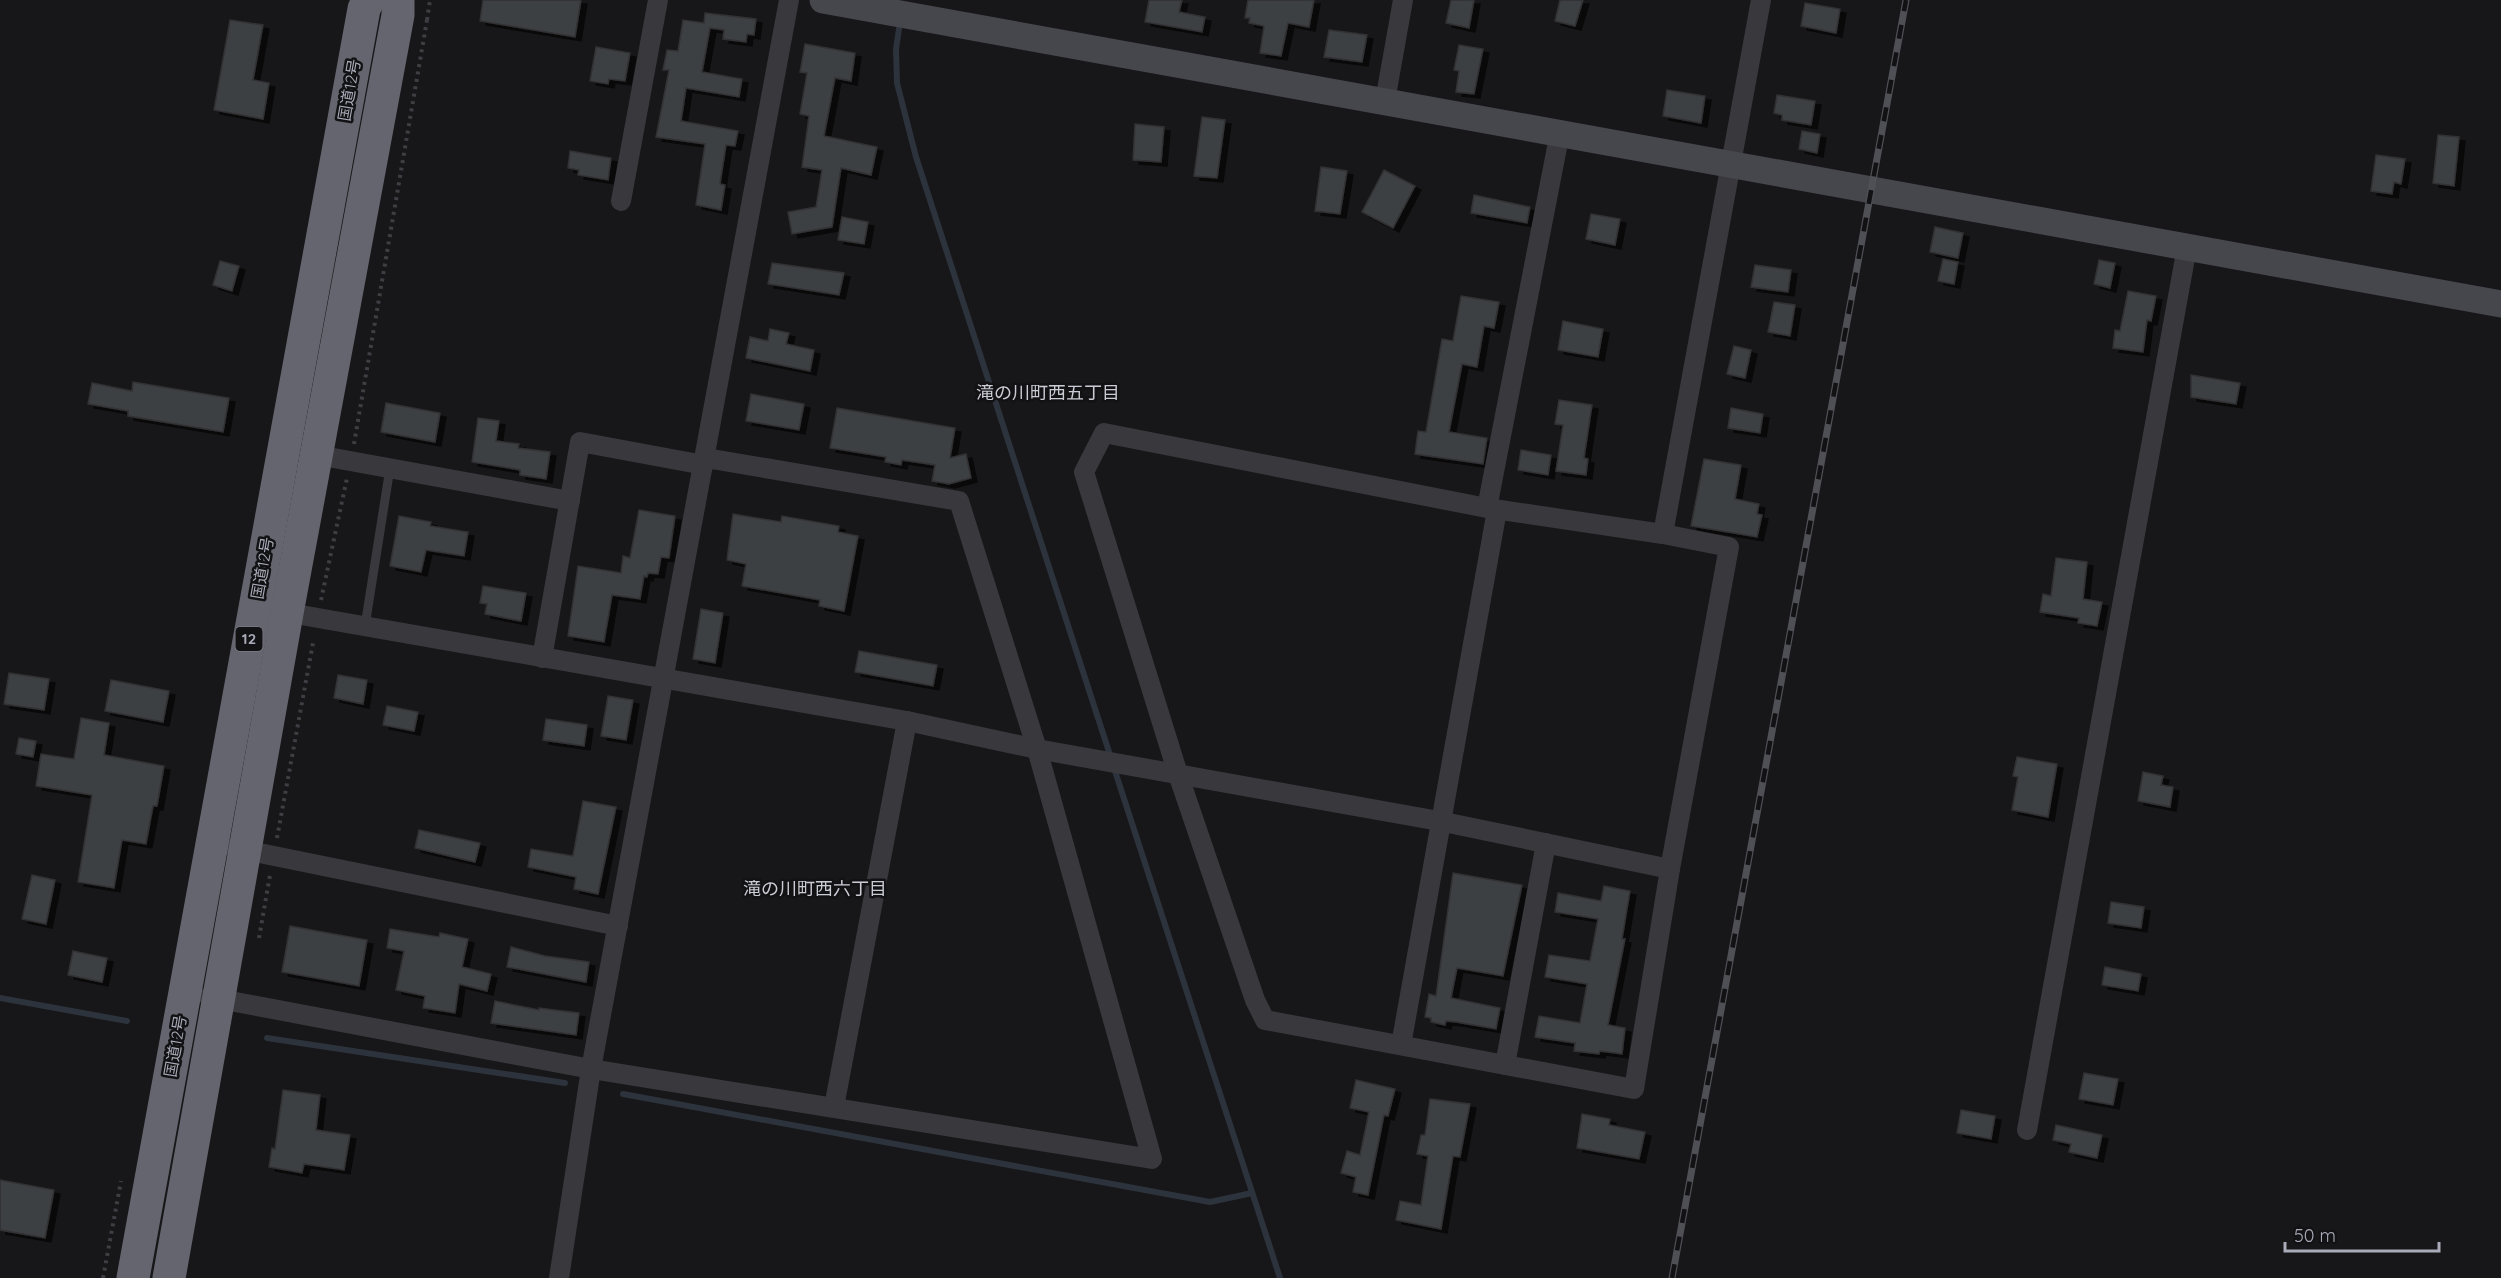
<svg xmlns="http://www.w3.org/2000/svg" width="2501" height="1278" font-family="Quicksand,'Noto Sans JP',sans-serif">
<defs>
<filter id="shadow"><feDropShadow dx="6" dy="4" stdDeviation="0" flood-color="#0009"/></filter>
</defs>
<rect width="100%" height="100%" fill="#171618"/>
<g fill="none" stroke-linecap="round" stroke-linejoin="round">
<g stroke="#2d333c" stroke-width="6">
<polyline points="900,22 896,49 897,83 916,157 1111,758"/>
<polyline points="1114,768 1280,1278"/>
<polyline points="0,998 127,1021"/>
<polyline points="267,1038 565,1083"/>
<polyline points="623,1094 1210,1202 1252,1193"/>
</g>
</g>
<g fill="#3e3f42" stroke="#313134" stroke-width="1.5" filter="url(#shadow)">
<polygon points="483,0 581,0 575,37 480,21"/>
<polygon points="1149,0 1182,0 1179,12 1205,17 1202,32 1145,22"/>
<polygon points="1248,0 1314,0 1309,27 1288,23 1281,56 1260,53 1264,26 1249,23 1250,18 1245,18"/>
<polygon points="1451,0 1474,0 1469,28 1446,23"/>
<polygon points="1560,0 1583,0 1575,26 1555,21"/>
<polygon points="1805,3 1840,9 1836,33 1801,26"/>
<polygon points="705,13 756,19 754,35 747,34 746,42 723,39 724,30 710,28 702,72 742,79 739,97 686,88 681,121 738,131 735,146 726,145 720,184 725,185 721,210 696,205 705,144 656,137 669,70 663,70 667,50 678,51 683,20 704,23"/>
<polygon points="230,20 263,25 253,80 269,83 263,119 214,110"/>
<polygon points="1329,30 1367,35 1362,62 1324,57"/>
<polygon points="805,44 855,53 851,81 835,78 824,136 877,147 871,175 841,168 832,227 792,234 788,212 816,207 822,170 802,167 809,116 800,114 807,73 800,72"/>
<polygon points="1459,45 1483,49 1474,94 1456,92 1459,71 1454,70"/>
<polygon points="596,47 630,53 625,81 609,79 608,84 590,81"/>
<polygon points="1667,90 1705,96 1701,123 1663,116"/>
<polygon points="1777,95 1815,101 1811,125 1782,120 1782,115 1774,113"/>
<polygon points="1202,117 1225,120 1217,178 1194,176"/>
<polygon points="1135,124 1164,127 1161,162 1133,160"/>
<polygon points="1802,131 1820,134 1817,153 1799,149"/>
<polygon points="2438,135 2459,137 2454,186 2433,183"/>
<polygon points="570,151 611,158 608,180 578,175 579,170 568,168"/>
<polygon points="2376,155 2405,159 2401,184 2394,182 2392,194 2371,191"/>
<polygon points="1321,167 1347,171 1340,214 1315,211"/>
<polygon points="1384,170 1415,186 1393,228 1362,212"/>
<polygon points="1474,195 1530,207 1527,223 1471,213"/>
<polygon points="1591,214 1620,219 1615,245 1586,239"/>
<polygon points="842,217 868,222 864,244 838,240"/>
<polygon points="1935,227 1963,233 1958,258 1930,252"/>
<polygon points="1943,259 1958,262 1954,284 1938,281"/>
<polygon points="2099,260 2115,263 2110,288 2094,284"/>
<polygon points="220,261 239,266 232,291 213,285"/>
<polygon points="772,263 844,273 839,295 768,284"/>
<polygon points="1755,265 1791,270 1788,292 1751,287"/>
<polygon points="2128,291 2156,296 2151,321 2147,320 2143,352 2113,348 2115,330 2120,331"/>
<polygon points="1461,296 1499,302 1494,328 1484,326 1477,367 1462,364 1449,432 1487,438 1483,464 1415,454 1418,431 1426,432 1442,339 1453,341"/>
<polygon points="1774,302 1795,305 1790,336 1768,332"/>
<polygon points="1563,321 1603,329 1598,357 1558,350"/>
<polygon points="770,329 789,333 786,344 814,350 810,371 746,358 750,337 768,341"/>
<polygon points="1734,346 1751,350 1745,378 1727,374"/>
<polygon points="2191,375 2240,383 2236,404 2191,397"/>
<polygon points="133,382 229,398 223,432 128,416 128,411 88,404 92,383 132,391"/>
<polygon points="751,394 804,404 799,430 746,421"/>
<polygon points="1559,400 1592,405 1584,458 1588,459 1586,475 1556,471 1563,425 1555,424"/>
<polygon points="386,403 440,413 435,442 381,432"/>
<polygon points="837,408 955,428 950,458 966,454 971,478 949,484 932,481 935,465 902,460 901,465 885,462 886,457 830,448"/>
<polygon points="1731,408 1763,414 1760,433 1728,428"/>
<polygon points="478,418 499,421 496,441 519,444 518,448 550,452 546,479 520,475 520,470 472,462"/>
<polygon points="1521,450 1551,455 1548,475 1518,470"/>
<polygon points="1704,459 1741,465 1735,499 1759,504 1757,514 1762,515 1757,537 1691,526"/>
<polygon points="639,510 675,516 669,558 661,557 658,574 648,573 647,577 644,576 640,599 612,595 604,642 568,636 578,566 621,573 623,556 630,558"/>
<polygon points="733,514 781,522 782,516 839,526 838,532 858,536 844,611 819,606 820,600 742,586 746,564 727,560"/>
<polygon points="399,516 431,522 430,526 468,532 464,556 426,550 421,572 390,566"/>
<polygon points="2056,558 2087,562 2083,599 2102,602 2097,626 2078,623 2079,618 2040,612 2043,594 2051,596"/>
<polygon points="483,586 526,593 521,621 485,614 487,604 480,603"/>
<polygon points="701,609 723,613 715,663 693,659"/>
<polygon points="859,651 937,665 933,686 855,672"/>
<polygon points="9,673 49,679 44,710 4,704"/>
<polygon points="338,675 367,680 363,704 334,698"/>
<polygon points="111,680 169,691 163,722 105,711"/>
<polygon points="608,696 633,700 626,740 601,736"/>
<polygon points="387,706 418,712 414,731 383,725"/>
<polygon points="81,718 109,723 104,755 164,766 157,806 153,806 146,844 122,840 114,888 78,882 92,795 36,786 41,754 74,759"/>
<polygon points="546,719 587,725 584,746 543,740"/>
<polygon points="19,738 36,741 33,757 16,754"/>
<polygon points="2017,757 2057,764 2048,817 2012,810 2018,777 2013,776"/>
<polygon points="2143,772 2163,776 2161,785 2173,787 2170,807 2138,801"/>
<polygon points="583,801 616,807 598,894 574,889 576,877 528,867 531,849 573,856"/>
<polygon points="419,830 480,843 475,862 415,848"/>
<polygon points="1453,873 1522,885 1503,976 1457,968 1451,998 1500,1008 1496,1029 1456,1022 1446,1021 1445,1025 1431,1022 1431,1018 1425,1017 1429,994 1436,996"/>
<polygon points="32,875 55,880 46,924 22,919"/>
<polygon points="1604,886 1630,891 1622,939 1625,939 1608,1025 1625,1028 1622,1054 1600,1051 1599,1054 1574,1051 1575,1043 1535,1037 1539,1016 1580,1023 1587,984 1545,977 1549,955 1590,961 1598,919 1555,912 1558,893 1601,901"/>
<polygon points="2111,902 2144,907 2141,928 2108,923"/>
<polygon points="290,926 367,940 359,986 282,972"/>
<polygon points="390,929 439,937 440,933 468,939 462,967 491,974 487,991 459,984 455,1013 423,1008 425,996 396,990 404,951 387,948"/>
<polygon points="511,947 545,956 589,962 586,982 507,967"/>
<polygon points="73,951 107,958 102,982 68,975"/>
<polygon points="2105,967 2141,974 2138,991 2102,985"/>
<polygon points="495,1001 539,1010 539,1008 579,1013 576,1035 491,1023"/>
<polygon points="2084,1073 2118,1079 2113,1105 2079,1099"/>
<polygon points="1356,1080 1395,1089 1388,1116 1384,1115 1368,1195 1353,1192 1356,1177 1341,1173 1347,1151 1360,1155 1369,1112 1350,1108"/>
<polygon points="283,1090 320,1095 316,1130 350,1135 344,1170 304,1164 302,1173 269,1167 272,1148 275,1149"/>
<polygon points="1430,1099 1470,1104 1460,1157 1453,1156 1441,1229 1396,1220 1400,1201 1421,1205 1428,1156 1417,1154 1421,1135 1425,1135"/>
<polygon points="1961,1110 1995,1116 1991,1139 1957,1133"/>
<polygon points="1582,1114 1610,1119 1609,1125 1645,1132 1639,1159 1577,1148"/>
<polygon points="2056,1125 2102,1135 2097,1158 2069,1152 2071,1144 2053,1140"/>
<polygon points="0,1180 54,1190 45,1238 0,1230"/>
</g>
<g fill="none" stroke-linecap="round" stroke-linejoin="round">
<g stroke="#3e3e44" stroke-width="4" stroke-dasharray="3 4.5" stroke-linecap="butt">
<polyline points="427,20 430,0"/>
<polyline points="354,444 427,20"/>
<polyline points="321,600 347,478"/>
<polyline points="277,838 313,643"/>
<polyline points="259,938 270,875"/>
<polyline points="103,1278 121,1181"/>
</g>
<polyline stroke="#38383d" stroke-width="9" points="365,626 390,468"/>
<g stroke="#38383d" stroke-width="20">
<polyline points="1385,101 1403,0"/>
<polyline points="621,201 658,0"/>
<polygon points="1104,433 1487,508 1663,534 1729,547 1670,869 1634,1089 1265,1020 1255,1000 1178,774 1084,472"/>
<polyline points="317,455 570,501"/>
<polyline points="1487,508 1560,132"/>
<polyline points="1663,534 1761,0"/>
<polyline points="278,611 907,721 1037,749 1439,821 1670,869"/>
<polyline points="542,658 580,442 704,465"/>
<polyline points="235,848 618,926"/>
<polyline points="209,997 591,1069 1152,1159 1037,749 959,501 706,458"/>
<polyline points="1401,1045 1497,510"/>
<polyline points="1505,1065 1546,843"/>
<polyline points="834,1107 907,721"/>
<polyline points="2027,1130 2187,247"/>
<polyline points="559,1278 591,1069 789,0"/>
</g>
<polyline stroke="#46464d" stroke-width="27" points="823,0 2501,304"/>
<g stroke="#64656e" stroke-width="33">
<polyline points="133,1278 364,9 368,0"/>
<polyline points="169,1278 287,613 398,15 398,0"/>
</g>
<defs>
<polyline id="rail" points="1672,1278 1906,0"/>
</defs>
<use href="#rail" stroke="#4f4f56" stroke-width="7"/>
<use href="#rail" stroke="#121113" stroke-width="4.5" stroke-dasharray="14" stroke-linecap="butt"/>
</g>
<g text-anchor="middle" stroke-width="5" stroke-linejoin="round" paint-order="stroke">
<rect fill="#121113" stroke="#7c7d86" stroke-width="1.5" x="235.5" y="627" width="27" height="24" rx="4.5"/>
<g font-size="15" font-weight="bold" fill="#a9abb8">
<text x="249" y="644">12</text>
</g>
<g font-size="16" fill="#a9abb8" stroke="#121113">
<text transform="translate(349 90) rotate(-80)" y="6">国道12号</text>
<text transform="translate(262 568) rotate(-80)" y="6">国道12号</text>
<text transform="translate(175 1046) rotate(-80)" y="6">国道12号</text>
</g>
<g font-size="18" fill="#cacbd4" stroke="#121113">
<text x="1048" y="399">滝の川町西五丁目</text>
<text x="815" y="895">滝の川町西六丁目</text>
</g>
</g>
<path d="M2285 1242v9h154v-9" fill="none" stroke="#a9abb8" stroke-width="3"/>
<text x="2294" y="1242" font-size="18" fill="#a9abb8" stroke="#121113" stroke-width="4.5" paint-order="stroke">50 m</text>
</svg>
